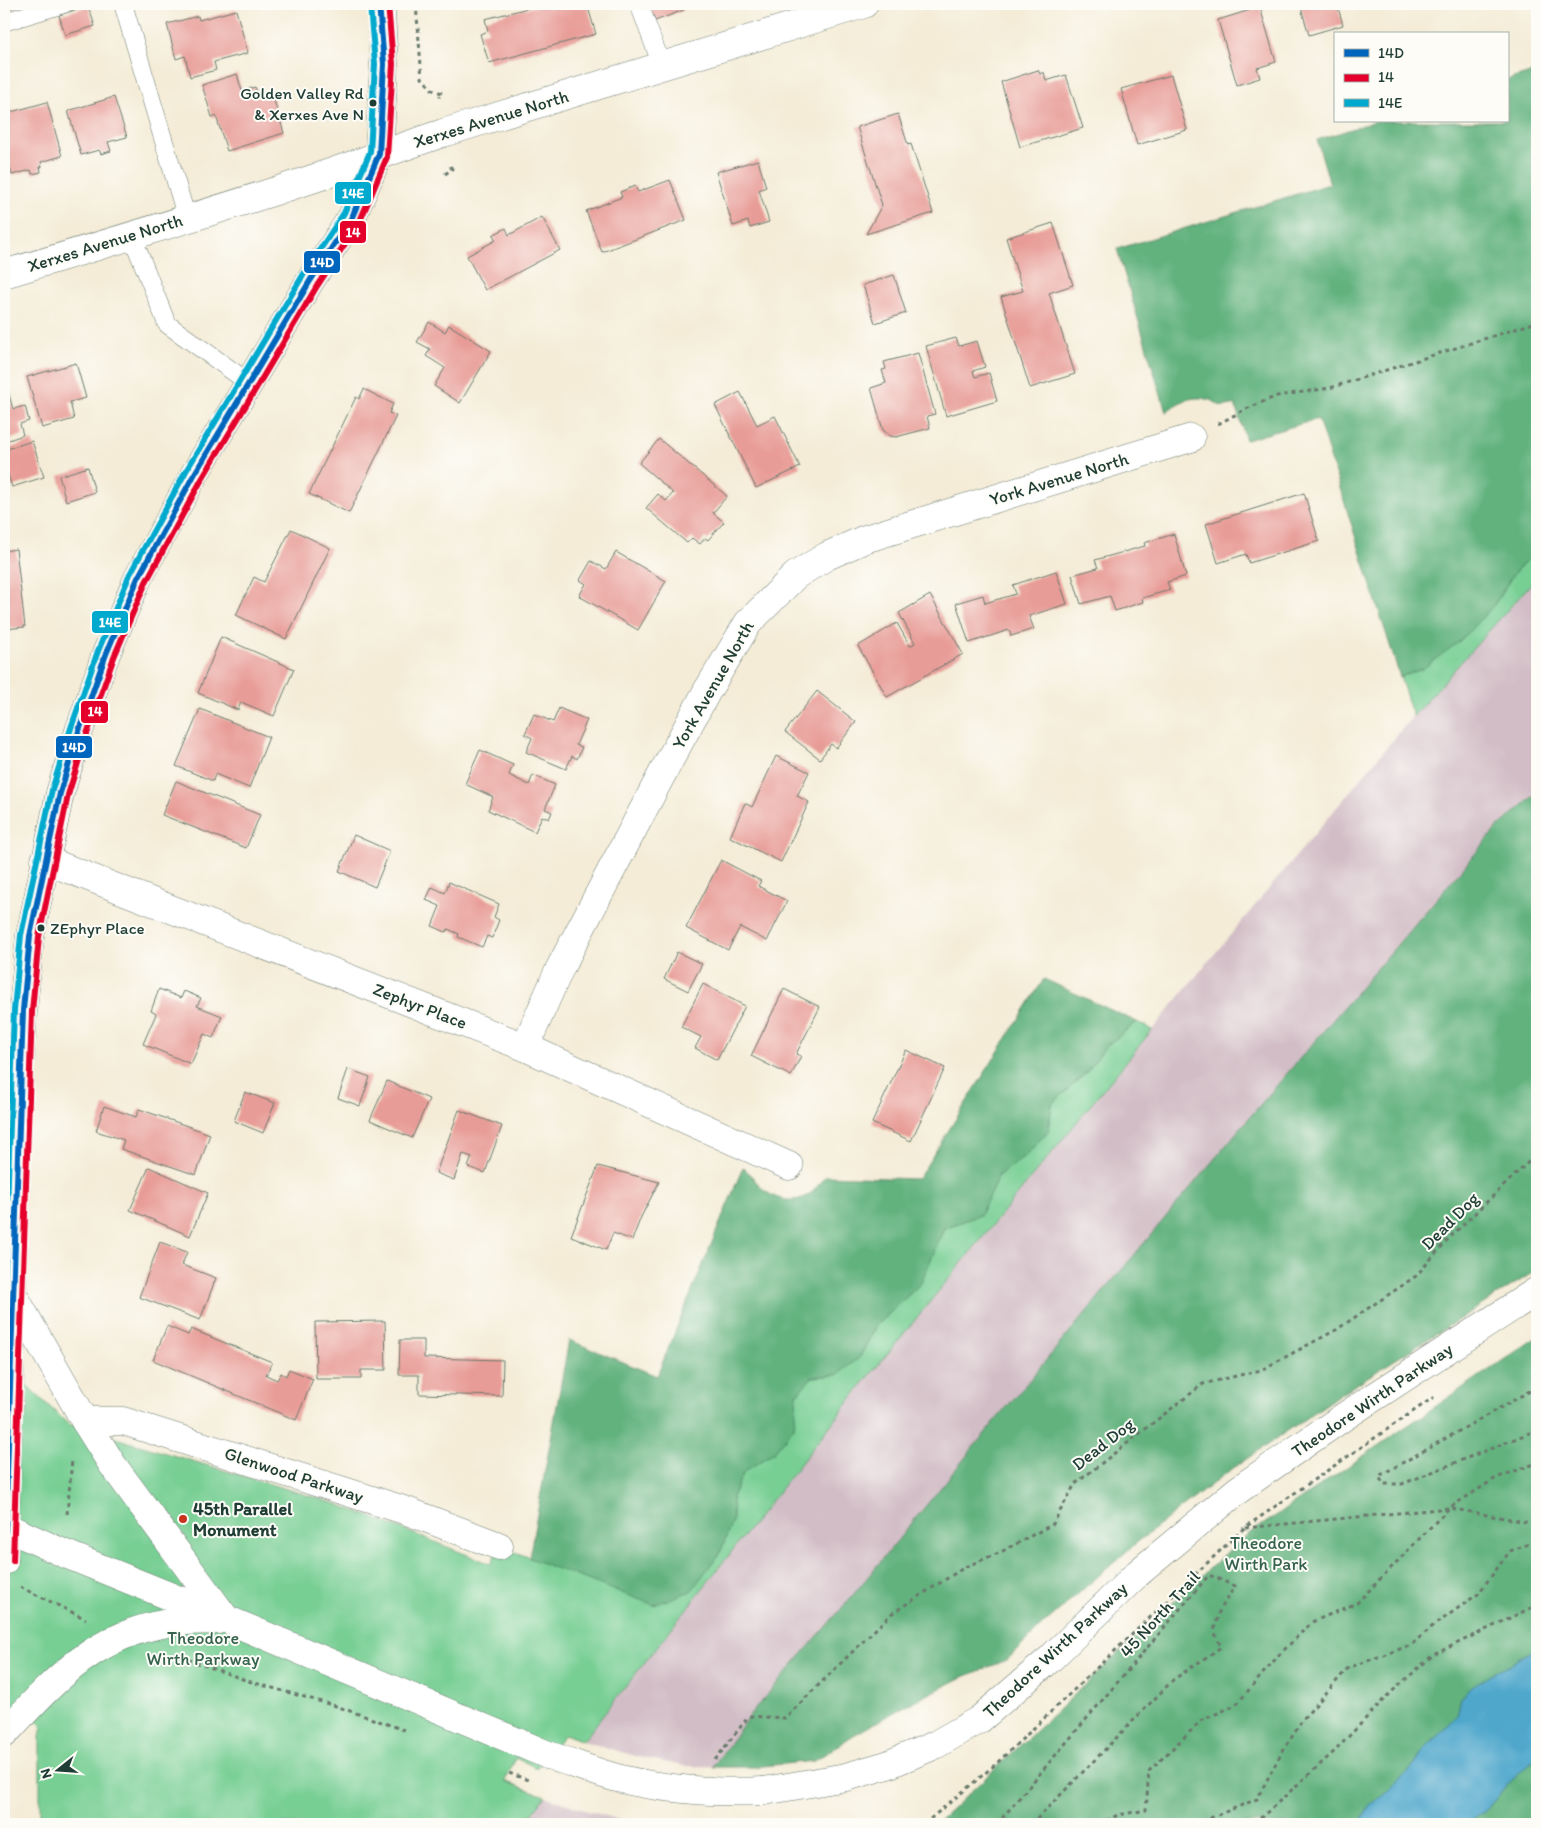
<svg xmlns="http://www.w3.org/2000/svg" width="1541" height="1828" font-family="Itim,sans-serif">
<rect width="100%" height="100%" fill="#fdfcf7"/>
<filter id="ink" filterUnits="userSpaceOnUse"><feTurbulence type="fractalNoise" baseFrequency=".02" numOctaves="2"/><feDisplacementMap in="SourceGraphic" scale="10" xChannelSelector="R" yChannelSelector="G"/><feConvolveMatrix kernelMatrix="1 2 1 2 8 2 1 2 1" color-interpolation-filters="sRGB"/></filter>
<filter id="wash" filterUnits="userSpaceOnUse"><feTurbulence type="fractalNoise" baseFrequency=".0096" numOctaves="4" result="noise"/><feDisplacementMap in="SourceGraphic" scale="20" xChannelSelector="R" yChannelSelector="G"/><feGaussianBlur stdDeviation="1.12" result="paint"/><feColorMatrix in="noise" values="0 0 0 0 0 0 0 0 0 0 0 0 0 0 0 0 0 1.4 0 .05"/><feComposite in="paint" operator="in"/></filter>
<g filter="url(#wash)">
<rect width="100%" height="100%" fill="#f4ecd7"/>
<g fill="#d2bdc6">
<polygon points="1537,577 1537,805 753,1767 684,1766 639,1757 583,1741 866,1380 1207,963 1413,716"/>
<polygon points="545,1796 584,1810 636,1824 525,1824"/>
</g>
<g fill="#78cf94" stroke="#4c8664">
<polygon points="1537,550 1537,577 1413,716 1400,677 1422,669 1494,605 1514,573"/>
<polygon points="1137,1022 1152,1030 866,1380 583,1741 565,1734 537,1768 516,1758 505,1781 545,1796 525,1824 40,1824 40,1737 42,1725 4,1701 4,1364 68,1424 337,1504 491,1564 499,1546 655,1605 733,1519 732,1497 744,1471 774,1452 794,1427 797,1394 812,1377 837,1375 860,1357 876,1326 921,1283 944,1228 980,1215 999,1175 1026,1155 1048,1131 1052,1104 1085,1074 1106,1046"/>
</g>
<g fill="#62b27e" stroke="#407859">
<path d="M1537 71V550L1514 573 1494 605 1460 641 1422 669 1400 677 1318 419 1246 440 1235 404C1214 410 1222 402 1206 399 1191 395 1177 403 1166 412L1117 249 1330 184 1317 140 1376 121H1507V80Z"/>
<polygon points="1537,793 1537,1270 1344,1392 1229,1471 1135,1544 1048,1620 1007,1660 963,1677 905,1706 852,1736 814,1761 753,1767 713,1767 749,1716 853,1595 991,1426 1237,1132 1498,827"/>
<path d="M1044 979 1137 1022 1106 1046 1085 1074 1052 1104 1048 1131 1026 1155 999 1175 980 1215 944 1228 921 1283 876 1326 860 1357 837 1375 812 1377 797 1394 794 1427 774 1452 744 1472 732 1497 733 1519 721 1551 691 1591 654 1605 529 1558 569 1340 657 1376 743 1167C750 1173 755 1181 761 1187 775 1201 795 1205 811 1193 817 1189 820 1181 826 1176L918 1179Z"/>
<polygon points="1537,1337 1537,1648 1472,1686 1461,1698 1457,1716 1421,1753 1415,1765 1368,1808 1359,1824 936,1824 1239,1541"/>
<polygon points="1537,1757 1537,1824 1467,1824 1484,1812 1511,1781"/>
</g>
<polygon fill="#4fa7cc" stroke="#377280" points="1537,1648 1537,1757 1511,1781 1484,1812 1467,1824 1359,1824 1368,1808 1415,1765 1421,1753 1457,1716 1461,1698 1472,1686"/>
<g id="blocks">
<g fill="#e89c97">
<polygon points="4,4 25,4 4,10"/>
<polygon points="544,4 546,4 548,8 562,4 587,4 596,34 489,63 480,34 488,31 485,19"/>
<polygon points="648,4 681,4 684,10 655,21"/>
<polygon points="1300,4 1337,4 1343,25 1309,35"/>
<polygon points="88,6 95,26 65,35 59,15"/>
<polygon points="1260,7 1276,62 1257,68 1260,78 1237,85 1218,20"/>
<polygon points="236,10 248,53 214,62 216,70 190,77 185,56 176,59 167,24 198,16 199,20"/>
<polygon points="1038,70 1040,74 1044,72 1046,81 1066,75 1083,128 1020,147 1001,82"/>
<polygon points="237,74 242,91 255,87 259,97 272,94 284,133 227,151 216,116 212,117 202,85"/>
<polygon points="1171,75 1187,130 1137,145 1121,89"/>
<polygon points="114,97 127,137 108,142 111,151 101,154 99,150 81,155 68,111"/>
<polygon points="47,102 62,156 41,162 42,167 40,167 41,172 32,174 31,170 12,175 4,145 4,114"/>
<polygon points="898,114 908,145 911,144 933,213 866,234 882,205 857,127"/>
<polygon points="758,160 766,187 759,190 769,222 750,228 748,221 733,226 716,172"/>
<polygon points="670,180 686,220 602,252 586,211 622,197 620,192 635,186 638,192"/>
<polygon points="542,217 560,250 485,290 467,256 496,240 493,235 506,228 509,235"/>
<polygon points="1053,223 1073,285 1049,293 1075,374 1030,388 1001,297 1023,291 1006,238"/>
<polygon points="894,275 906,313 875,323 863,285"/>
<polygon points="429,322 445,332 449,325 491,351 460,403 434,386 445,368 426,356 430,349 417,342"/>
<polygon points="956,338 959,346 977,341 985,367 973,371 975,377 989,373 997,401 946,416 926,346"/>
<polygon points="918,353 935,414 927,416 930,428 896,437 890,436 883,430 871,388 886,383 882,370 886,369 884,362"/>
<polygon points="76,363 86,398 70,402 74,419 42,428 27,377"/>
<polygon points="364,389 393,404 389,413 396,416 349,513 309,494 356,397 359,399"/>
<polygon points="8,391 13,409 25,406 29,421 20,424 23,435 6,441 4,438 4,392"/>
<polygon points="740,392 757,425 775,416 800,467 756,488 715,405"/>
<polygon points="659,439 727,496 713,513 724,522 708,540 705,538 700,544 692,538 687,543 646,508 658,494 666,501 673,493 639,463"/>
<polygon points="32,441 44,477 12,487 4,463 4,450"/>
<polygon points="88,467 95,492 66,501 59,476"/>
<polygon points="1304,493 1319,541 1249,563 1246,554 1218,563 1206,524"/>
<polygon points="291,529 330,548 286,639 236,615 254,577 264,582"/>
<polygon points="1174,534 1186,576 1167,582 1170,590 1142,598 1143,602 1115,611 1110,596 1081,604 1072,575 1098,568 1095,560 1145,546 1144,543"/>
<polygon points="16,549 25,627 4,629 4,551"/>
<polygon points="616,552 666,581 638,630 579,596 586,584 580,580 591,561 606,569"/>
<polygon points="1056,571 1067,604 1029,616 1034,629 1011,636 1009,630 969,643 956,603 983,595 985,603 1016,594 1013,585"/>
<polygon points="930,595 963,654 887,697 858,646 897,623 910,646 915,643 899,613"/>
<polygon points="221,637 294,669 274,716 241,702 238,710 198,693"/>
<polygon points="817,691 856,722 836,748 831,744 820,759 785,732"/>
<polygon points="559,708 587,720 576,745 582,747 577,759 572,756 566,769 526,752 532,738 525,734 534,714 553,722"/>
<polygon points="200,709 269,737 249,788 215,774 213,781 176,766"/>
<polygon points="480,750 513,765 509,775 529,785 533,775 555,785 545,809 552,812 549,819 542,816 535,832 488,810 493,797 465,784"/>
<polygon points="776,756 809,772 797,796 809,802 781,862 730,837 745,803 752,807"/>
<polygon points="176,781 260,815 246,848 162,815"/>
<polygon points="354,835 390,851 375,887 339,871"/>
<polygon points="721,860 761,881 758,886 787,901 767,941 740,927 728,950 686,928"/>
<polygon points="449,882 499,904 494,917 499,920 492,938 487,936 482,947 458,937 459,934 448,929 446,932 432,926 440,906 426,900 432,887 445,893"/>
<polygon points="677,952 702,964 688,991 664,979"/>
<polygon points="703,984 745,1006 717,1060 695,1048 701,1037 681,1027"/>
<polygon points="159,989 181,998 184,991 201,998 197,1006 222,1016 213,1038 204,1034 191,1064 143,1044 156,1014 151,1011"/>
<polygon points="784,989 820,1007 796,1054 801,1056 791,1076 751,1056"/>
<polygon points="906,1050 945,1068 911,1141 872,1123"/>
<polygon points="348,1069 370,1077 360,1106 338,1098"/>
<polygon points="387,1081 429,1099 412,1138 370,1120"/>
<polygon points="245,1092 275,1103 263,1133 234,1121"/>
<polygon points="104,1106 136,1117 139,1109 210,1134 196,1175 121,1149 124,1140 96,1131"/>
<polygon points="459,1110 502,1126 485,1173 468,1167 472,1157 463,1154 454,1180 436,1173"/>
<polygon points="598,1166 659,1182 641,1217 632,1240 613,1233 606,1250 571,1236"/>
<polygon points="149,1167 208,1193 190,1236 130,1210"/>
<polygon points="160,1242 187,1252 182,1265 216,1278 200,1320 139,1297"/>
<polygon points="385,1321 386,1370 361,1370 361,1379 316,1379 315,1322"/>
<polygon points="167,1326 188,1335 191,1329 272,1362 266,1375 277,1380 281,1373 286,1376 289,1369 313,1379 296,1420 153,1360"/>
<polygon points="400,1340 424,1340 424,1358 503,1360 502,1396 419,1394 419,1375 399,1375"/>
</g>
</g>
</g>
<g filter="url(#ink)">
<use href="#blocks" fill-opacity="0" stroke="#6a7a6d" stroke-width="1"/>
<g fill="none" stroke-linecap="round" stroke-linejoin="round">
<defs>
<g id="service">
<polyline points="123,4 187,219"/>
<polyline points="639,4 662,66"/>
<polyline points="4,22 64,4"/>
<polyline points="132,236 167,324 249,383"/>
</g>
<g id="minor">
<path d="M4 274C109 243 214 212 318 177 360 163 401 147 443 133L864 4"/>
<polyline points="45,860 525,1047 789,1166"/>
<polyline points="525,1047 560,968 661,776 707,691 748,623 796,575 827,556 865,539 1191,438"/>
<polyline points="85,1421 123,1421 407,1511 499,1546"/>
</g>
<g id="tertiary">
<polyline points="12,1293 85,1421 112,1464 226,1619"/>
<polyline points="4,1526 63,1553 226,1619 548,1755"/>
<polyline points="4,1561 18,1119 23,1010 30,936 60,793 79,731 106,654 138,578 194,475 310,281 352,217 379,154 384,64 381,14 379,4"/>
<path d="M4 1734C53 1682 93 1635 168 1623 185 1620 202 1621 218 1620"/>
<polyline points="764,1791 846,1777 887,1765 935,1745 979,1720 1050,1659 1138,1573 1238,1490 1345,1416 1537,1291"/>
</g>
</defs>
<use href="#service" stroke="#6a7a6d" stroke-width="19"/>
<use href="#minor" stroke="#6a7a6d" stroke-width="29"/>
<use href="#tertiary" stroke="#6a7a6d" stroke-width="29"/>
<g stroke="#6a7a6d" stroke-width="3" stroke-dasharray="4 4" stroke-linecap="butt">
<polyline points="416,4 422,78 433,90 442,93 439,97"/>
<polyline points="445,174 452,169 449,164"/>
<polyline points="1218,424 1246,409 1277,396 1330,388 1537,322"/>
<polyline points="1537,1387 1379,1476 1383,1484 1402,1484 1537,1430"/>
<polyline points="67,1514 72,1460"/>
<polyline points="1245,1528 1449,1508 1537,1524"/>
<polyline points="20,1587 86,1619"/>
<polyline points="173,1654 248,1681 336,1706 407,1731"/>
<polyline points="715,1760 749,1716 785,1718 891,1614 965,1567 1001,1552 1053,1524 1075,1484 1203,1384 1261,1370 1336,1330 1416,1276 1449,1238 1537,1154"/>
<polyline points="924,1824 996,1764 1244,1528 1434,1397"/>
<polyline points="997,1824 1209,1575 1235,1586 1219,1612 1214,1631 1221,1647 1173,1680 1032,1824"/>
<polyline points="1099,1824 1118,1815 1146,1810 1149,1771 1202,1720 1236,1705 1278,1656 1312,1622 1357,1603 1449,1508 1496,1478 1537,1463"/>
<polyline points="1195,1824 1257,1799 1277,1761 1303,1719 1348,1668 1411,1645 1433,1626 1478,1594 1510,1551 1537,1541"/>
<polyline points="1254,1824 1335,1751 1387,1696 1433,1655 1537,1605"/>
</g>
<use href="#service" stroke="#fff" stroke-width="18"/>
<use href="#minor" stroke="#fff" stroke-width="28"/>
<use href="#tertiary" stroke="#fff" stroke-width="28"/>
<defs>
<path id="tertiary-bridge" d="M548 1755C571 1762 594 1772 617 1778 665 1790 715 1793 764 1791"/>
</defs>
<use href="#tertiary-bridge" stroke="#6a7a6d" stroke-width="29" stroke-linecap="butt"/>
<polyline stroke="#6a7a6d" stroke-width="3" stroke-dasharray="4 4" stroke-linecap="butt" points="509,1773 528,1780"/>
<use href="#tertiary-bridge" stroke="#fff" stroke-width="28"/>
<defs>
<polyline id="bus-1" points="4,1561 23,1010 30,936 60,793 79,731 106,654 138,578 194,475 310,281 352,217 379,154 384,64 379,4"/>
<polyline id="bus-2" points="13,1561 32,1011 39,937 68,795 87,734 114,657 146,582 202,479 317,286 360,221 387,157 393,64 388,4"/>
<polyline id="bus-3" points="4,1293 14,1010 21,935 52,790 71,728 98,651 130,574 186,471 302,277 344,213 370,152 375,64 370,6"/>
</defs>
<use href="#bus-1" stroke="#fdfcf7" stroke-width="10"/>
<use href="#bus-2" stroke="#fdfcf7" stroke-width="10"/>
<use href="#bus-3" stroke="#fdfcf7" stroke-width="10"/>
<use href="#bus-1" stroke="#0065bd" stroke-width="6"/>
<use href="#bus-2" stroke="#e4002b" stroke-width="6"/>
<use href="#bus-3" stroke="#00a9ce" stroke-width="6"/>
</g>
</g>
<g fill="#1f3d34" stroke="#fdfcf7" stroke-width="2">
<circle cx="373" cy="103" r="4.5"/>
<circle cx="41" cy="928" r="4.5"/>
</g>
<circle fill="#c8321e" stroke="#fdfcf7" stroke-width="2" cx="183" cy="1519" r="5"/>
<g text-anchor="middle" stroke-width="4" stroke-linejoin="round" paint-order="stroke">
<g font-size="17" fill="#1f3d34" stroke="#fdfcf7" text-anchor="end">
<text x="364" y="99">Golden Valley Rd<tspan x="364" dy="21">&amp; Xerxes Ave N</tspan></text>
<text x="50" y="934" text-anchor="start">ZEphyr Place</text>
</g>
<g font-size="18" fill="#1f3d34" stroke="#fdfcf7">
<text transform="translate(491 119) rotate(-17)" y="6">Xerxes Avenue North</text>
<text transform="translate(105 243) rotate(-17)" y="6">Xerxes Avenue North</text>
<text transform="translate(1059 479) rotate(-17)" y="6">York Avenue North</text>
<text transform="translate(713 685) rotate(-60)" y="6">York Avenue North</text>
<text transform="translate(420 1006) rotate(21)" y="6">Zephyr Place</text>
<text transform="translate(1450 1221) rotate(-45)" y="6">Dead Dog</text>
<text transform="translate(1372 1400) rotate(-34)" y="6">Theodore Wirth Parkway</text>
<text transform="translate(1103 1444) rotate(-38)" y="6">Dead Dog</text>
<text transform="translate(294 1475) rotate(18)" y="6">Glenwood Parkway</text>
<text transform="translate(1160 1614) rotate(-48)" y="6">45 North Trail</text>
<text transform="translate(1055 1650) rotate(-43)" y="6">Theodore Wirth Parkway</text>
</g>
<g font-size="18" font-weight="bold" fill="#1f3d34" stroke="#fdfcf7" text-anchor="start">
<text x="193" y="1515">45th Parallel<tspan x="193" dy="21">Monument</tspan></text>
</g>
<g font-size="18" fill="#35624c" stroke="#fdfcf7">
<text x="1266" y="1549">Theodore<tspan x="1266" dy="21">Wirth Park</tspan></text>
<text x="203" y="1644">Theodore<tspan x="203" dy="21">Wirth Parkway</tspan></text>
</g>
</g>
<g stroke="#fdfcf7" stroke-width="2">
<rect x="334" y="181" width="38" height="24" rx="5" fill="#00a9ce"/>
<rect x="339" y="220" width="28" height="24" rx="5" fill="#e4002b"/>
<rect x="303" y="250" width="38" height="24" rx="5" fill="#0065bd"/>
<rect x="91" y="610" width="38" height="24" rx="5" fill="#00a9ce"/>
<rect x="80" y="700" width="29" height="24" rx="5" fill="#e4002b"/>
<rect x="55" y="735" width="38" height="24" rx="5" fill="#0065bd"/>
</g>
<g font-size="14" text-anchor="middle" font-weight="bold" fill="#fff">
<text x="353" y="198">14E</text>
<text x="353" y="237">14</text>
<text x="322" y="267">14D</text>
<text x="110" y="627">14E</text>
<text x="95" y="716">14</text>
<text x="74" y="752">14D</text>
</g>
<rect width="1541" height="1828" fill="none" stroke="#fdfcf7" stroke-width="20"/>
<rect x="1334" y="32" width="175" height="90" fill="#fdfcf7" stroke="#a4b0a9"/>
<rect x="1344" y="49" width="25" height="8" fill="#0065bd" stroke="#a4b0a9"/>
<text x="1378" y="58" font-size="15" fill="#1f3d34">14D</text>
<rect x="1344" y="74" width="25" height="8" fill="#e4002b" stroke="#a4b0a9"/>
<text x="1378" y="82" font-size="15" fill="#1f3d34">14</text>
<rect x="1344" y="99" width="25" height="8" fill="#00a9ce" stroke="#a4b0a9"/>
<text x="1378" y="108" font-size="15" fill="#1f3d34">14E</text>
<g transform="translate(58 1770) rotate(253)" stroke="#fdfcf7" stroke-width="4" paint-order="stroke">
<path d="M0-4L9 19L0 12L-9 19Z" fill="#1f3d34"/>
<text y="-8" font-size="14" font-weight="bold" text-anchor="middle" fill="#1f3d34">N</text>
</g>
</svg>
